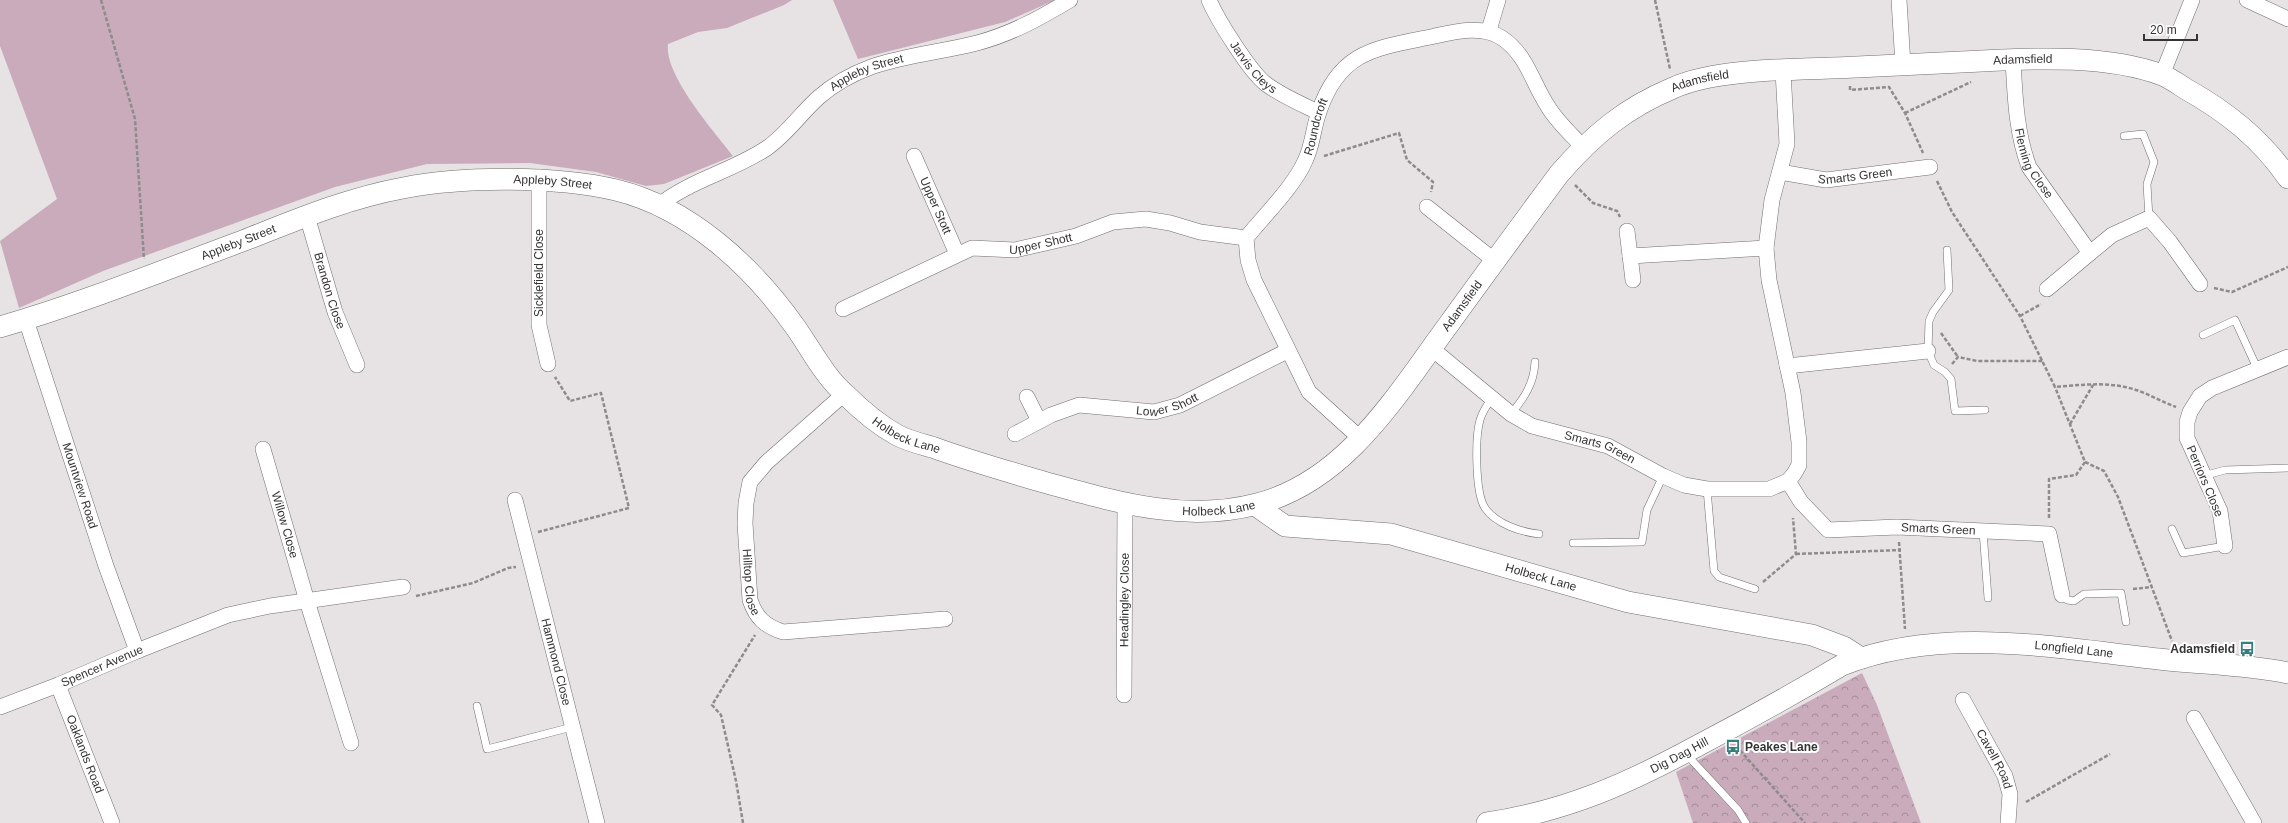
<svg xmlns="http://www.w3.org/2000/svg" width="2288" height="823" font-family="Arial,sans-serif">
<defs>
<pattern id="park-crowns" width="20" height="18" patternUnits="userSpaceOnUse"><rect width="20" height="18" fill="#c9abbb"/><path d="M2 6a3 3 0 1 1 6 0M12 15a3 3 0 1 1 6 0" fill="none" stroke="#a48c99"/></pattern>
</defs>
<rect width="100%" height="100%" fill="#e7e2e4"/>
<g fill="#c9abbb">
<path d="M0 0H792L784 5 727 28 698 32 668 44C664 75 714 131 733 156L664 184 646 186 596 172 530 163 427 164 335 187 103 271 19 308 0 241 57 199 0 46Z"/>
<polygon points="833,0 1055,0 1005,22 858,59"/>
</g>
<polygon fill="url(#park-crowns)" points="1862,673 1877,705 1921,823 1693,823 1676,772"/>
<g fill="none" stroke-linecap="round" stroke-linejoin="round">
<defs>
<g id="lane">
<polyline points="2124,136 2143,134 2154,162 2147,184 2149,218"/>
<polyline points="1947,250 1949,290 1933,312 1929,321 1928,351 1934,365 1945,372 1951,379 1955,411 1985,410"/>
<polyline points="2203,335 2235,320 2257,368"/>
<path d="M1492 398C1487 405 1482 412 1480 420 1475 437 1475 493 1485 508 1496 524 1521 532 1539 534"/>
<path d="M1511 414C1524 398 1534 384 1535 362"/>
<polyline points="2203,476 2225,470 2288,468"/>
<polyline points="1707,489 1714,571 1719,577 1755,589"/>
<polyline points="2172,529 2183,553 2225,546"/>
<polyline points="1983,531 1988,598"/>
<polyline points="1573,543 1642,542 1647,510 1663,476"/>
<polyline points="2062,595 2067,600 2074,601 2084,594 2121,593 2126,622"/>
<polyline points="477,706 487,749 572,727"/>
<polyline points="1686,754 1738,810 1746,823"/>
</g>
<g id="street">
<path id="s1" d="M1209 0C1217 19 1250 72 1266 84 1282 96 1301 104 1318 112"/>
<polyline points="1899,0 1903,65"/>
<polyline points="2247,0 2288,19"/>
<polyline points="1489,30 1498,0"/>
<path id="s2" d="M2013 60C2015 96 2016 132 2029 167L2090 253 2047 289"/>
<polyline points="2162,75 2192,0"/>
<path id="s3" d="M914 156 957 254"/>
<path id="s4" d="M1780 172 1826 180 1930 167"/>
<polyline points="539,181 539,325 548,364"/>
<path id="s5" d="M658 206C690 180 733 171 767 148 787 134 801 113 819 97 834 84 852 74 871 67 905 55 942 52 977 43 1011 34 1040 18 1070 0"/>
<polyline points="1427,207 1495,261"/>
<path id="s6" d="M307 216 335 312 357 365"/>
<polyline points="1627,231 1633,280"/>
<polyline points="2090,253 2112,235 2149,218 2170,242 2200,284"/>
<polyline points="1630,256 1766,248"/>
<path id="s7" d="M843 309 972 248 1015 250 1076 236 1113 222 1146 219 1170 223 1200 232 1246 238"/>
<path id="s8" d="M26 320 106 566 137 651"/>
<path id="s9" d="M1431 348 1511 414 1532 426 1608 446 1663 476 1684 485 1707 489H1769L1788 481 1794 474 1799 465V442L1793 393 1769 280 1766 248 1772 200 1787 144 1783 71"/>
<polyline points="1787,366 1928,351"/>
<path id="s10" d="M844 394 766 463 750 482 746 503 745 523 750 600C756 618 765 626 783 632L945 619"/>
<polyline points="1027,397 1039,421"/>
<path id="s11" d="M1015 434 1051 415 1079 405 1154 412 1180 405 1287 351"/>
<path id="s12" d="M1361 439 1309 392 1254 280 1248 260 1246 238C1263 217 1295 185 1305 161 1313 145 1313 128 1319 112 1340 49 1378 48 1435 36 1457 31 1483 25 1502 38 1527 55 1532 82 1547 105 1556 121 1571 134 1583 147"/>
<path id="s13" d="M263 449 307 601 351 743"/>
<path id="s14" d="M1788 481 1801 502 1828 530 1897 527 2049 534 2062 595"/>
<path id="s15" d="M515 500 597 823"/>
<polyline points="2225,546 2220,511 2187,438 2187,422 2190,412 2200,396 2212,388 2288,357"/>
<path id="s16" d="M58 685 112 823"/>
<path id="s17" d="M1124 695 1125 504"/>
<path id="s18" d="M1963 700 2005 776 2010 794 2008 823"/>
<path id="s19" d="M0 707 58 685 137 651 228 615 270 606 403 587"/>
<polyline points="2194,718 2254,823"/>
</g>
<g id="secondary">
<path id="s20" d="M0 327C83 303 164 270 245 240 296 220 348 198 403 188 463 176 556 176 616 190 690 208 753 267 796 328 812 351 825 377 846 395 860 409 879 425 897 435 908 441 921 444 932 447 970 461 1009 472 1047 483 1116 502 1185 523 1257 504 1347 481 1397 394 1449 324 1485 274 1522 224 1559 174 1593 135 1625 108 1673 88 1720 67 1804 70 1857 67 1898 65 1940 63 1982 61 2038 58 2108 55 2162 75 2170 78 2178 84 2186 89 2227 112 2261 139 2288 178"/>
<path id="s21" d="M1255 505 1285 526 1391 534 1628 602 1812 635 1844 647 1861 658"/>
<path id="s22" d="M1487 823C1567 811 1629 783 1699 745 1747 720 1795 693 1842 665 1941 625 2056 648 2159 659 2202 664 2245 664 2288 673"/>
</g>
</defs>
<use href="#lane" stroke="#726e70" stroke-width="8"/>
<use href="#street" stroke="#726e70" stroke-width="16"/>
<use href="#secondary" stroke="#726e70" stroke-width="22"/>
<g stroke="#8e8b8c" stroke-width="2.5" stroke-dasharray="4 2" stroke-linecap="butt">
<polyline points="101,0 135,119 144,259"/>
<polyline points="1655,0 1670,69"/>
<polyline points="1850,86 1850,90 1889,87 1905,113 1923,153"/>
<polyline points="1905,113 1971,82"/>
<polyline points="1324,156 1399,133 1407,160 1433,182 1431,192"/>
<path d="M1937 181 1952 212 2020 316 2055 387C2081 385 2110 381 2136 390 2149 394 2162 402 2176 407"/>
<polyline points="1575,185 1593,203 1617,211 1620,217"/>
<polyline points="2214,288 2232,292 2288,267"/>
<polyline points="2020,316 2041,304"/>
<polyline points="1941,333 1958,357"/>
<polyline points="1952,364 1958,357 1977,361 2044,361"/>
<polyline points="2070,424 2093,385"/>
<polyline points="2085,462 2104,471 2118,497 2172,641"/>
<polyline points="2049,518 2049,479 2076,475 2085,462 2055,387"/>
<polyline points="538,532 629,508 601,393 570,401 555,377"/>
<polyline points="1899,542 1905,629"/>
<polyline points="1796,554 1901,550"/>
<polyline points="1763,582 1796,554 1793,518"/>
<polyline points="2133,589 2152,587"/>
<polyline points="416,596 473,583 508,568 516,567"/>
<polyline points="1736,746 1805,823"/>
<polyline points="2026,802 2110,754"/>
<polyline points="743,823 736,781 721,715 712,705 755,635"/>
</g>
<use href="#lane" stroke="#fff" stroke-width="7"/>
<use href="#street" stroke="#fff" stroke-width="15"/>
<use href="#secondary" stroke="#fff" stroke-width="21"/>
</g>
<defs>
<symbol id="bus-bare" viewBox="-9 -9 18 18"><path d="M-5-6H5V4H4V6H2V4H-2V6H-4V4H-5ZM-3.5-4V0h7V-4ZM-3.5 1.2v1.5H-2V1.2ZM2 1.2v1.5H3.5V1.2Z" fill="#357e7e" stroke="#fff" stroke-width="2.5" paint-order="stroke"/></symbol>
</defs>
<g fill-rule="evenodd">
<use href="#bus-bare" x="2236" y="638" width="22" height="22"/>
<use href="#bus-bare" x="1722" y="736" width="22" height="22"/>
</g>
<g text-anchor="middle" stroke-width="4" stroke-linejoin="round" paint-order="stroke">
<g font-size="12" fill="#353334" stroke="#fff">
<text dy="4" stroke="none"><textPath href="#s20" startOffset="2344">Adamsfield</textPath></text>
<text dy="4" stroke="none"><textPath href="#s1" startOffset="81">Jarvis Cleys</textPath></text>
<text dy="4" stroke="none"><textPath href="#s5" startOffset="251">Appleby Street</textPath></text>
<text dy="4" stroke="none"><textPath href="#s20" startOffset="2020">Adamsfield</textPath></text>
<text dy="4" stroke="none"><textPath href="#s12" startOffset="371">Roundcroft</textPath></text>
<text dy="4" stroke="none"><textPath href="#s2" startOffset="107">Fleming Close</textPath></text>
<text dy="4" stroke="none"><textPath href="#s4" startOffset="76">Smarts Green</textPath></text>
<text dy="4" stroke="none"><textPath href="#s20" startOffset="577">Appleby Street</textPath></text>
<text dy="4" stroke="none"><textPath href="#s3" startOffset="54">Upper Stott</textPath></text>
<text dy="4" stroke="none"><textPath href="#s20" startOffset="253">Appleby Street</textPath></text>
<text dy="4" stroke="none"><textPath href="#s7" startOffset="212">Upper Shott</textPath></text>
<text transform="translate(539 273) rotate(-90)" y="4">Sicklefield Close</text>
<text dy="4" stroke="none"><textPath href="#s6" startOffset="78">Brandon Close</textPath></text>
<text dy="4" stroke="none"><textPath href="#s20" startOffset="1684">Adamsfield</textPath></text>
<text dy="4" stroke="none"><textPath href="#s11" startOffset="160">Lower Shott</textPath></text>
<text dy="4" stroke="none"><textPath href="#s20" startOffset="1030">Holbeck Lane</textPath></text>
<text dy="4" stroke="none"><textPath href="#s9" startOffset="199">Smarts Green</textPath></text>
<text transform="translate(2205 481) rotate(67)" y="4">Perriors Close</text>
<text dy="4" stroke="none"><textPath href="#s8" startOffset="174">Mountview Road</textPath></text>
<text dy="4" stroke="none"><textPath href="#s20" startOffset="1354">Holbeck Lane</textPath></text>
<text dy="4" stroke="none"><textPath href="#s13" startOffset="79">Willow Close</textPath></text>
<text dy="4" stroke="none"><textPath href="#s14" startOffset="174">Smarts Green</textPath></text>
<text dy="4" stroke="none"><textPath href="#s21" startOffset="299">Holbeck Lane</textPath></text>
<text dy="4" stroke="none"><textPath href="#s10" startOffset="230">Hilltop Close</textPath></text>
<text dy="4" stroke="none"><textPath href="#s17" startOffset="95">Headingley Close</textPath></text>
<text dy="4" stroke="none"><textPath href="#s22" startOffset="626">Longfield Lane</textPath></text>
<text dy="4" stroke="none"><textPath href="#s15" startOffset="167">Hammond Close</textPath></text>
<text dy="4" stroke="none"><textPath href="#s19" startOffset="110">Spencer Avenue</textPath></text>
<text dy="4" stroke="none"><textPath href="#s16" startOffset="74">Oaklands Road</textPath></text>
<text dy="4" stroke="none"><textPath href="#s22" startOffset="205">Dig Dag Hill</textPath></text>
<text dy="4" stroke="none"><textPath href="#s18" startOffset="67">Cavell Road</textPath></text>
</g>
<g font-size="12" font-weight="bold" fill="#353334" stroke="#fff" text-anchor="end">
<text x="2235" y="653">Adamsfield</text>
<text x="1745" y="751" text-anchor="start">Peakes Lane</text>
</g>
</g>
<path d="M2144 34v6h53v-6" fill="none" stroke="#353334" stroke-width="2"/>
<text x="2150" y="34" font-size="12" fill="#353334" stroke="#ffffff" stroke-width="3" paint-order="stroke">20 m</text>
</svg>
